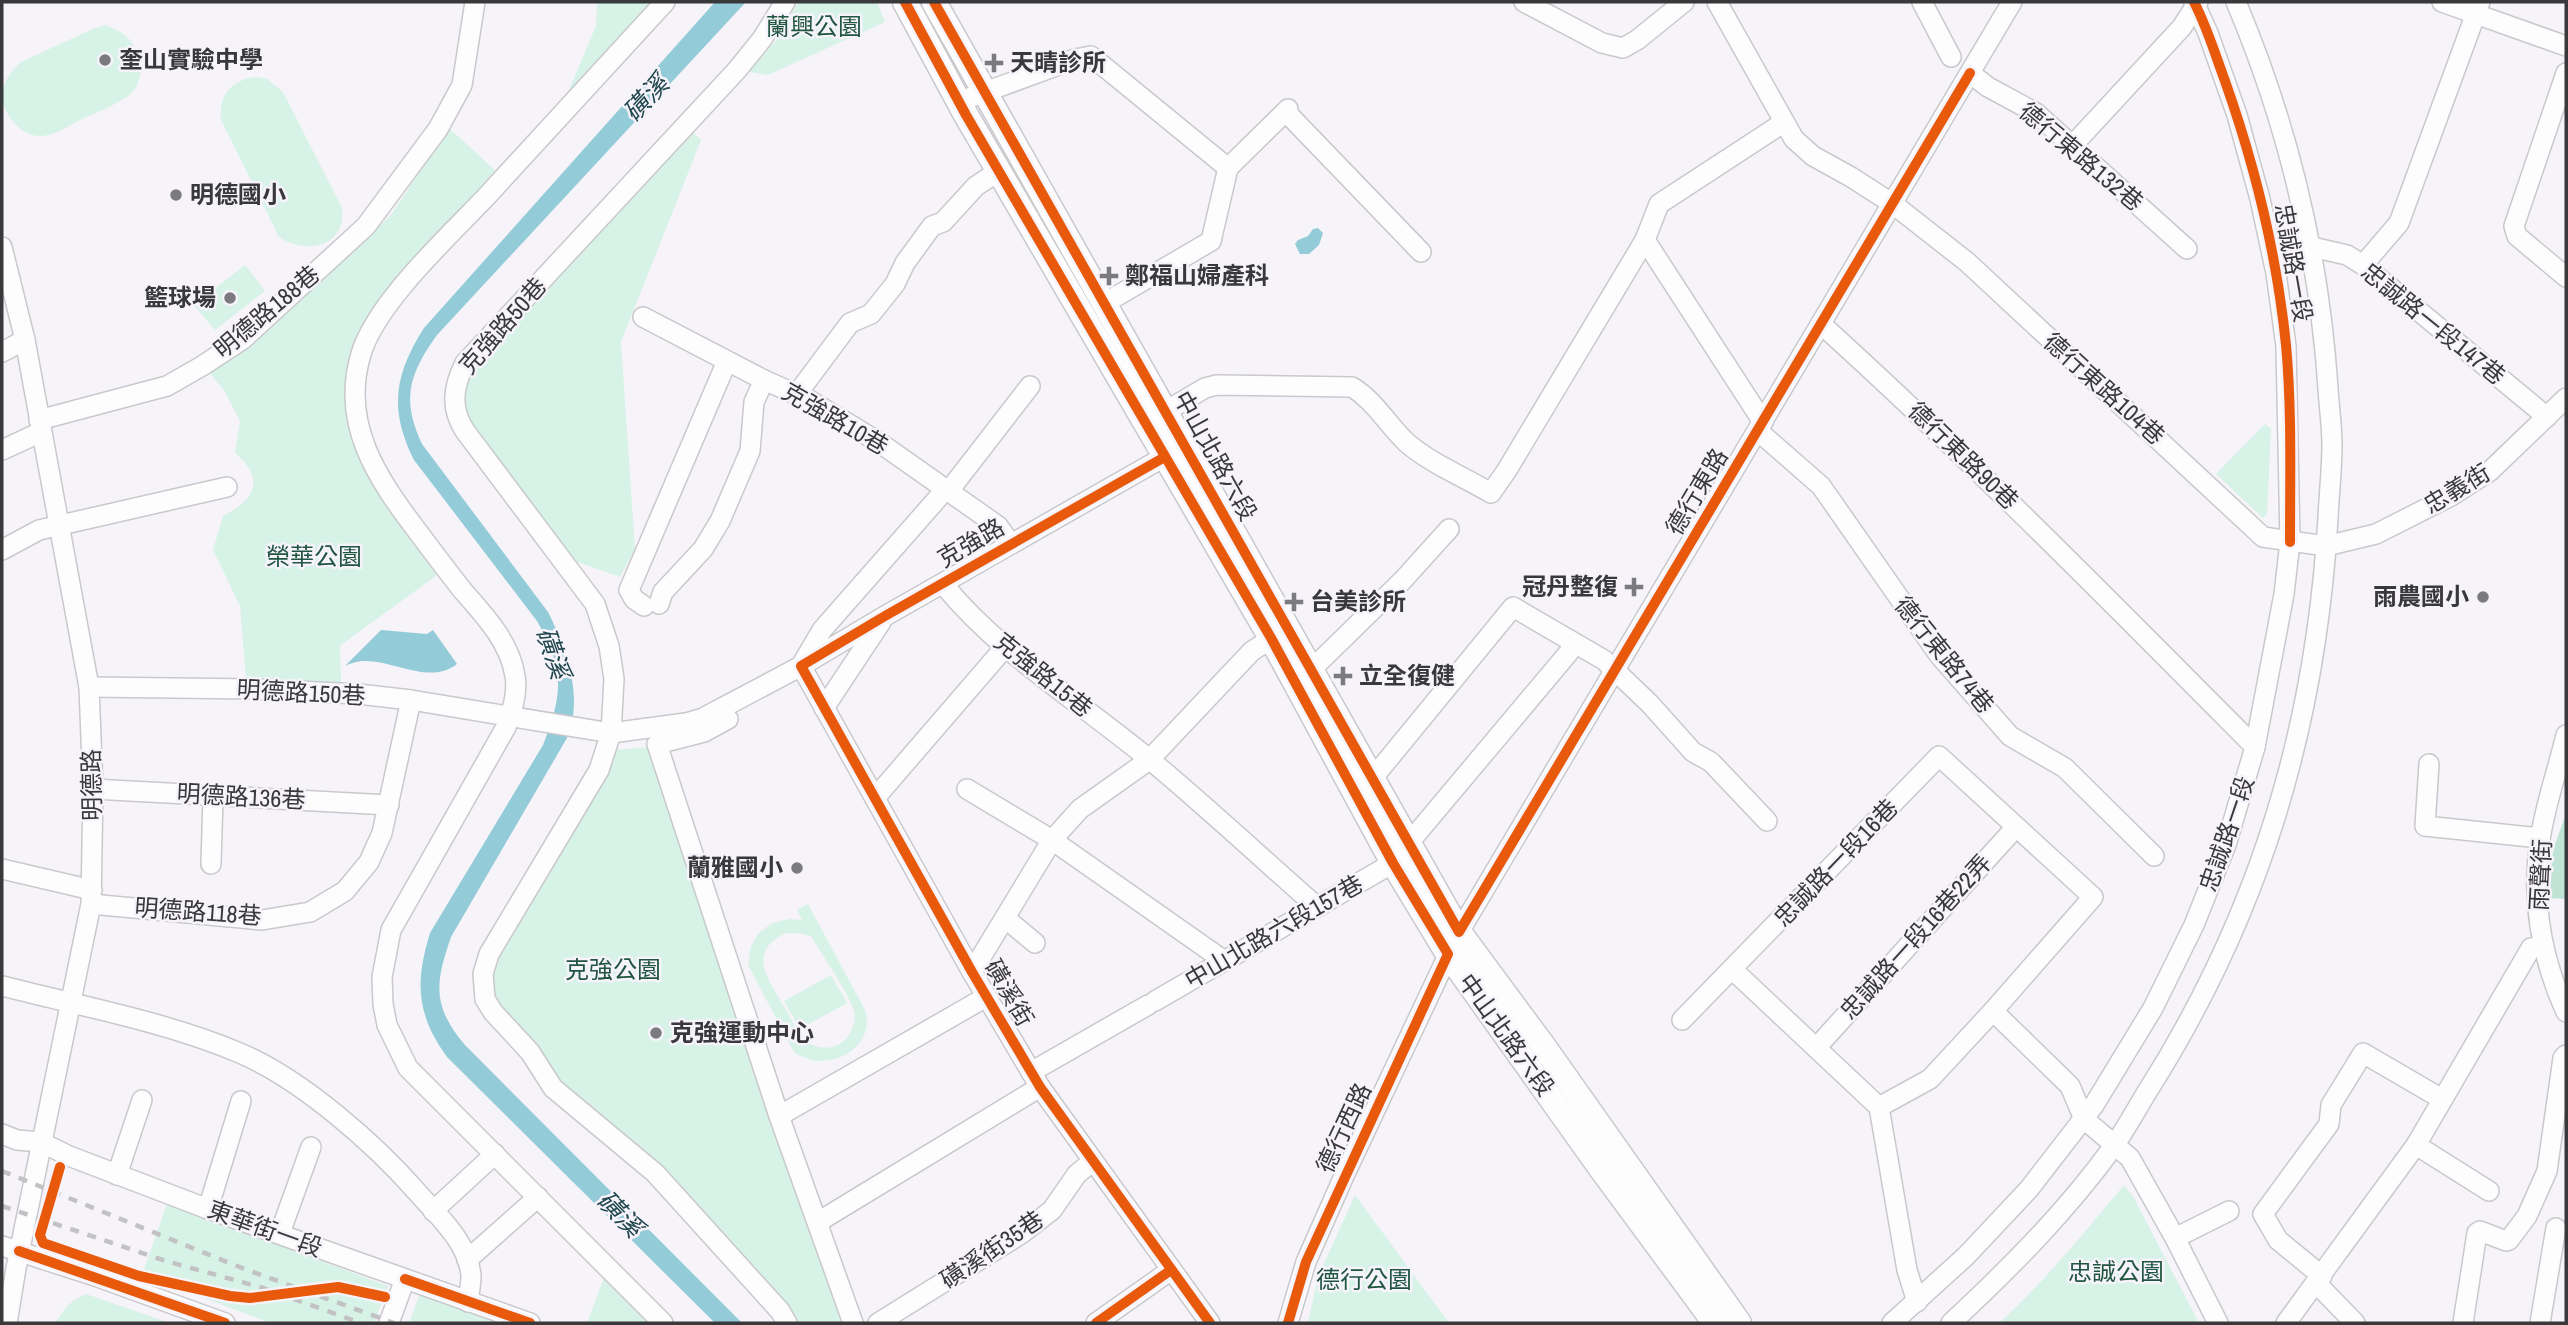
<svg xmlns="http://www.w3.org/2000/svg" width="2568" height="1325" font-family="'Archivo Narrow','Noto Sans TC',sans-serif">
<rect width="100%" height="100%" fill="#f6f4f9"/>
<g fill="#d7f2e7" fill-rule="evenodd">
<polygon points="597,2 655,2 566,97 596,26"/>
<polygon points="798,2 877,2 885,22 768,75 749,72 776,40"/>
<path d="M106 25C114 29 123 32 129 39 143 54 146 83 128 96 114 106 95 113 80 120 68 126 54 136 41 136 23 137 8 119 3 103 0 86 9 73 21 62L95 28Z"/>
<path d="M257 77 267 79 283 92 342 208C347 247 305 255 279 237L221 120C218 95 232 79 257 77Z"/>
<path d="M449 128 497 172 371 312C361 330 358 347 353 368 351 380 346 394 347 405 352 473 399 523 437 575L340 646 341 683 246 679 240 606 213 550 223 516C255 500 266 479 235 453L240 421 225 392 209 372 254 343 391 215Z"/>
<polygon points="689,129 701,140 621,342 635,549 620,577 569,559 466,421 461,389 471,368"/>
<polygon points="245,265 265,291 215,330 194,305"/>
<polygon points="2265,424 2271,429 2267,514 2263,518 2216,474"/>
<polygon points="650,747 841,1323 795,1323 559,1085 539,1047 494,1000 489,970 612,750"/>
<path d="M808 904 865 1010C877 1048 828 1076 794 1052L748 965 751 946 758 934 772 923 790 919 802 920 797 910ZM786 933H797L811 936C821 953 850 995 854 1011 857 1022 850 1038 840 1044 831 1049 817 1049 809 1043 798 1036 792 1020 785 1008 769 981 745 952 786 933Z"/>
<polygon points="831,975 847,1003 800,1029 784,1001"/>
<path d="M2124 1185 2133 1196 2199 1323H1999C2045 1281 2084 1233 2124 1185Z"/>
<polygon points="1355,1195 1449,1323 1308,1323 1318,1277"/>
<polygon points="167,1204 388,1286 374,1323 271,1323 142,1275"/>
<polygon points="605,1275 655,1323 587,1323"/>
<polygon points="421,1291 505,1323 409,1323"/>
<path d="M86 1294 170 1323H55C64 1309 71 1300 86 1294Z"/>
</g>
<polygon fill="#bfe4d5" points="2566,814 2566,899 2545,898 2554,847"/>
<g fill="#94cbd8">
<path d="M715 2H746L437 335C409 374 401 399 422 444L548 612C567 650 584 697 567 738L451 937C435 983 432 1006 465 1045L742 1323H715L447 1057C416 1014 415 982 430 933L543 745C563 694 565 670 537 621L414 460C389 410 394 375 424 328Z"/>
<polygon points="1318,228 1323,233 1319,245 1309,254 1300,254 1295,244 1298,240 1308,236 1313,229"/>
<path d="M381 630 427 634 433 630 457 664C424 690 379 647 345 666Z"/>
</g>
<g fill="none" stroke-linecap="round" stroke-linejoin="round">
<defs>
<g id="minor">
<path d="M785 2 762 39 737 70 465 363C453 387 450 408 465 431L595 604 609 646 614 679 611 733 599 770 489 954 483 974 485 999 493 1012 530 1052 553 1088 655 1173 780 1311 787 1323"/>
<polyline points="1524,2 1602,43 1623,48 1637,40 1684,2"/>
<polyline points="1717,2 1794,139 1813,156 1851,177 1893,204 1967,262 2263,537 2326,546 2376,534 2451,496 2490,471 2566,398"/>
<polyline points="1922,2 1951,57"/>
<polyline points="2442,2 2566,46"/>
<polyline points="1970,73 1988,87 2036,113 2187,249"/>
<polyline points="2566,73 2514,226 2517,236 2566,277"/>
<polyline points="958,102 1075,59 1091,56 1228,168"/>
<polyline points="1286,112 1421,252"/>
<polyline points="2072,146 2182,27 2198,2"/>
<polyline points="1228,168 1288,109"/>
<polyline points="1645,240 1763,422"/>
<polyline points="2,247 25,340 89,687 93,789 91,904 16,1268 7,1323"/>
<polyline points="2312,247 2347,255 2363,265 2547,417"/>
<polyline points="2363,265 2399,223 2480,2"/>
<polyline points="1105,303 1211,241 1228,168"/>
<polyline points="643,317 764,380 809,400 880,443 998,526 1011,544"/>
<path d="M1821 324C1971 460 2113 604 2255 747"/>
<polyline points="2,352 25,340"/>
<polyline points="797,394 850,323 871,314 895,284 905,263 932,226 943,222 976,186 999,171"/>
<path d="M1166 411 1205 388 1217 385 1352 387C1375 401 1387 424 1406 442 1428 462 1464 477 1491 493L1507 470 1645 240 1659 204 1783 123"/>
<polyline points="39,420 167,386 202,366 243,339 366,226 438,129 462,85 475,2"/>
<polyline points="1758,431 1821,486 1939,655 2010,736 2065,768 2154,856"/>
<polyline points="2,450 41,432"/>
<polyline points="948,492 1030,386"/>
<polyline points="2,550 39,530 227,487"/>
<path d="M943 584C999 653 1080 702 1149 759 1206 806 1260 857 1316 906"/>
<polyline points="659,604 663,592 703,549 720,521 750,451 754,402 764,380"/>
<polyline points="644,606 634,599 629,590 727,361"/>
<polyline points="802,664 822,630 945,490"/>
<polyline points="801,666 972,972 1040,1087 1210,1323"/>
<polyline points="1312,669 1403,580 1449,529"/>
<polyline points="89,687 256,689 358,694 411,700 611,733 686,723 703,718 801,666 885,616 1178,449"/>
<polyline points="824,708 881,622"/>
<polyline points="728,719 704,732 657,744 779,1116 853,1323"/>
<path d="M2566 735C2558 769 2545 805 2540 840 2531 900 2541 957 2566 1012"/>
<polyline points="2429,764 2425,826 2540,838"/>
<polyline points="1372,779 1513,607 1604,660 1650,704 1693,752 1711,762 1767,821"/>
<polyline points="93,789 389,805"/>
<polyline points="967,789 1052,840 1223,960"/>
<polyline points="875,798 1006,646"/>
<polyline points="1408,844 1575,645"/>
<polyline points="211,864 213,797"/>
<polyline points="2,869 92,890"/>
<polyline points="91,904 262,920 310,912 345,891 369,862 382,833 411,700"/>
<polyline points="1005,918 1035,943"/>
<polyline points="1733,970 1879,1107 1907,1270 1917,1302"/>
<polyline points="972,972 1052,840 1080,809 1149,760 1252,651 1282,632"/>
<path d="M2 986C80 1006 168 1022 242 1054 302 1080 374 1143 417 1192 437 1215 469 1243 471 1276 471 1284 469 1294 468 1302"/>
<polyline points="1155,1001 1393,863"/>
<polyline points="1993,1011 2070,1086 2084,1119 2130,1158 2175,1238 2218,1323"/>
<polyline points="1682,1020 1939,756 2093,897 1993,1011 1930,1079 1879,1107"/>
<polyline points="1816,1048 2016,827"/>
<polyline points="1031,1072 1148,1005"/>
<polyline points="779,1116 986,997"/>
<polyline points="2,1134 17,1140 41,1142 69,1156 208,1209 530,1323"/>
<polyline points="2416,1145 2489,1191"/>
<polyline points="117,1175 142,1100"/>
<polyline points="208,1209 241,1101"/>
<polyline points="433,1211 495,1154"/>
<polyline points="818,1222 1040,1087"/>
<polyline points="280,1233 311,1147"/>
<polyline points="2175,1238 2229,1211"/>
<polyline points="2,1246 95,1276 225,1323"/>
<polyline points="467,1260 538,1197"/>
<polyline points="2322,1276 2278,1240 2263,1214 2329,1124 2331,1105 2363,1053 2442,1099"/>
<polyline points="2316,1283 2355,1323"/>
<polyline points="389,1323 405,1279"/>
<path d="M663 1323 408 1068 387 1025 383 1004 382 977 391 930 506 727C512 713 518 692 515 676 510 642 484 615 463 591 448 572 433 552 418 532 377 478 340 424 361 354 376 303 449 236 486 197 546 132 606 67 665 2"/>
<polyline points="878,1323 1021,1234 1052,1210 1077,1174 1092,1162"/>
<polyline points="1096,1323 1171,1270"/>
<polyline points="1288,1323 1306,1262 1344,1176 1459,932 2012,2"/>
<polyline points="1892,1323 1966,1256 2029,1189 2094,1105 2153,1008 2194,925 2226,845 2255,747 2284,594 2290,542 2286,346 2276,273 2260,199 2237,115 2208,33 2194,2"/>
<path d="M1951 1323C2009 1269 2066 1212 2113 1147 2125 1130 2136 1110 2147 1092 2260 914 2316 727 2328 518 2329 494 2332 469 2332 445 2332 426 2329 407 2328 388 2319 254 2288 125 2236 2"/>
<polyline points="2286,1323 2416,1145 2531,948 2542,947"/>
<polyline points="2463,1323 2477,1233 2480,1231 2506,1241 2509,1240 2527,1216 2547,1171 2563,1058 2566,1055"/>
<polyline points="2540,1323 2556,1228"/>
</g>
<g id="major">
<polyline points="905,2 966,115 1271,638 1393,863 1448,954 1602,1170 1715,1323"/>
<polyline points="934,2 1459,932 1544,1047 1739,1323"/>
</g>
</defs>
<use href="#minor" stroke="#c9c8cc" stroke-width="22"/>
<use href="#major" stroke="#c9c8cc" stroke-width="27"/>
<use href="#minor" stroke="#fefdfe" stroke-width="19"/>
<use href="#major" stroke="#fefdfe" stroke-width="24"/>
<g stroke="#c2c1c3" stroke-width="4.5" stroke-dasharray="9 9" stroke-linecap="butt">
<polyline points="2,1171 242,1268 394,1323"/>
<polyline points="2,1206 166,1261 263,1288 361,1323"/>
</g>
<defs>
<g id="cycleway">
<polyline points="905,2 966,115 1271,638 1393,863 1448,954 1306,1262 1288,1323"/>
<polyline points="934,2 1459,932 1970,73"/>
<path d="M2194 2C2207 27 2215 54 2225 81 2255 166 2277 256 2286 345 2292 410 2290 477 2290 542"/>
<polyline points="1163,458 885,616 801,666 972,972 1040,1087 1210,1323"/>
<polyline points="60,1167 40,1235 43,1243 139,1276 230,1296 250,1298 338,1287 385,1297"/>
<polyline points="19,1251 225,1323"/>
<polyline points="405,1279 530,1323"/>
<polyline points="1096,1323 1171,1270"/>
</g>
</defs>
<use href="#cycleway" stroke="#f6f3fa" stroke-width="15"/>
<use href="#cycleway" stroke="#e8590c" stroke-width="10"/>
</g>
<g fill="#7b7a7e" stroke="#f6f3fa" stroke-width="2.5">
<circle cx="105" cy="60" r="7"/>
<path d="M990.5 52.5h7v7h7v7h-7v7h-7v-7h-7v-7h7z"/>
<circle cx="176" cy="195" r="7"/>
<path d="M1105.5 265.5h7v7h7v7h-7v7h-7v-7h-7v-7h7z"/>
<circle cx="230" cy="298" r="7"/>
<path d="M1630.5 576.5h7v7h7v7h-7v7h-7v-7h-7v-7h7z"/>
<circle cx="2483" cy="597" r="7"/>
<path d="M1290.5 591.5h7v7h7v7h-7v7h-7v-7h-7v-7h7z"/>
<path d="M1339.5 665.5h7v7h7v7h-7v7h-7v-7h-7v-7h7z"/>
<circle cx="797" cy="868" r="7"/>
<circle cx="656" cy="1033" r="7"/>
</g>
<g text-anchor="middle" stroke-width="5" stroke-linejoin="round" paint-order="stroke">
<g font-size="24" fill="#215641" stroke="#f6f3fa">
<text x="814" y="35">蘭興公園</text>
<text x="314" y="565">榮華公園</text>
<text x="613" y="978">克強公園</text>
<text x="2116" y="1280">忠誠公園</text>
<text x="1364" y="1288">德行公園</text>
</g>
<g font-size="24" font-weight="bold" fill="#39383b" stroke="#f6f3fa" text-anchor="start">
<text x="119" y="68">奎山實驗中學</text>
<text x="1010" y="71">天晴診所</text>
<text x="190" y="203">明德國小</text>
<text x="1125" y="284">鄭福山婦產科</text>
<text x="216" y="306" text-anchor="end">籃球場</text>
<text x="1618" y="595" text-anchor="end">冠丹整復</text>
<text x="2469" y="605" text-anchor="end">雨農國小</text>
<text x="1310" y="610">台美診所</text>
<text x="1359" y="684">立全復健</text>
<text x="783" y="876" text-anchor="end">蘭雅國小</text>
<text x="670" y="1041">克強運動中心</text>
</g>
<g font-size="24" fill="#39383b" stroke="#f6f3fa">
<text transform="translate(2081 157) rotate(40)" y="8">德行東路132巷</text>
<text transform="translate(2293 263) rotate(80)" y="8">忠誠路一段</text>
<text transform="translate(267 312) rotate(-40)" y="8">明德路188巷</text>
<text transform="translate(2433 324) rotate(39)" y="8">忠誠路一段147巷</text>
<text transform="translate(503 326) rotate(-49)" y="8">克強路50巷</text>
<text transform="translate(2104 389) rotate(42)" y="8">德行東路104巷</text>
<text transform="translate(835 419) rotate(30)" y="8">克強路10巷</text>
<text transform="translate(1215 456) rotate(61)" y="8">中山北路六段</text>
<text transform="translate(1963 456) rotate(44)" y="8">德行東路90巷</text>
<text transform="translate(2457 489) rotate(-31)" y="8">忠義街</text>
<text transform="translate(1697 492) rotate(-59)" y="8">德行東路</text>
<text transform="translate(971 543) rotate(-30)" y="8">克強路</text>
<text transform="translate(1944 655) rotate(51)" y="8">德行東路74巷</text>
<text transform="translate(1043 675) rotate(39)" y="8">克強路15巷</text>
<text transform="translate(301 693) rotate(3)" y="8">明德路150巷</text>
<text transform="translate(92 785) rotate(-91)" y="8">明德路</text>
<text transform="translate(241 797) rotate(3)" y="8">明德路136巷</text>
<text transform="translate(2227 834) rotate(-71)" y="8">忠誠路一段</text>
<text transform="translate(1836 863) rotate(-46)" y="8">忠誠路一段16巷</text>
<text transform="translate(2541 875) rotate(-87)" y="8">雨聲街</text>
<text transform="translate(198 912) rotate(4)" y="8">明德路118巷</text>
<text transform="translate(1274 932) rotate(-30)" y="8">中山北路六段157巷</text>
<text transform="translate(1916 937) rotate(-48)" y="8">忠誠路一段16巷22弄</text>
<text transform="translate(1009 993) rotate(60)" y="8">磺溪街</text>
<text transform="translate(1506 1035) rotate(54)" y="8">中山北路六段</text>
<text transform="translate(1344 1128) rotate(-65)" y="8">德行西路</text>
<text transform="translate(265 1229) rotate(20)" y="8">東華街一段</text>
<text transform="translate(992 1250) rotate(-34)" y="8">磺溪街35巷</text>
</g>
<g font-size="26" font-style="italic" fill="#21474e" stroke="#f6f3fa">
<text transform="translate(646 98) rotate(-47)" y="9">磺溪</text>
<text transform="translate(553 653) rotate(71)" y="9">磺溪</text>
<text transform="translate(620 1214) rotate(46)" y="9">磺溪</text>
</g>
</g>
<rect width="2568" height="1325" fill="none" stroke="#39383b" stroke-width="7"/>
</svg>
